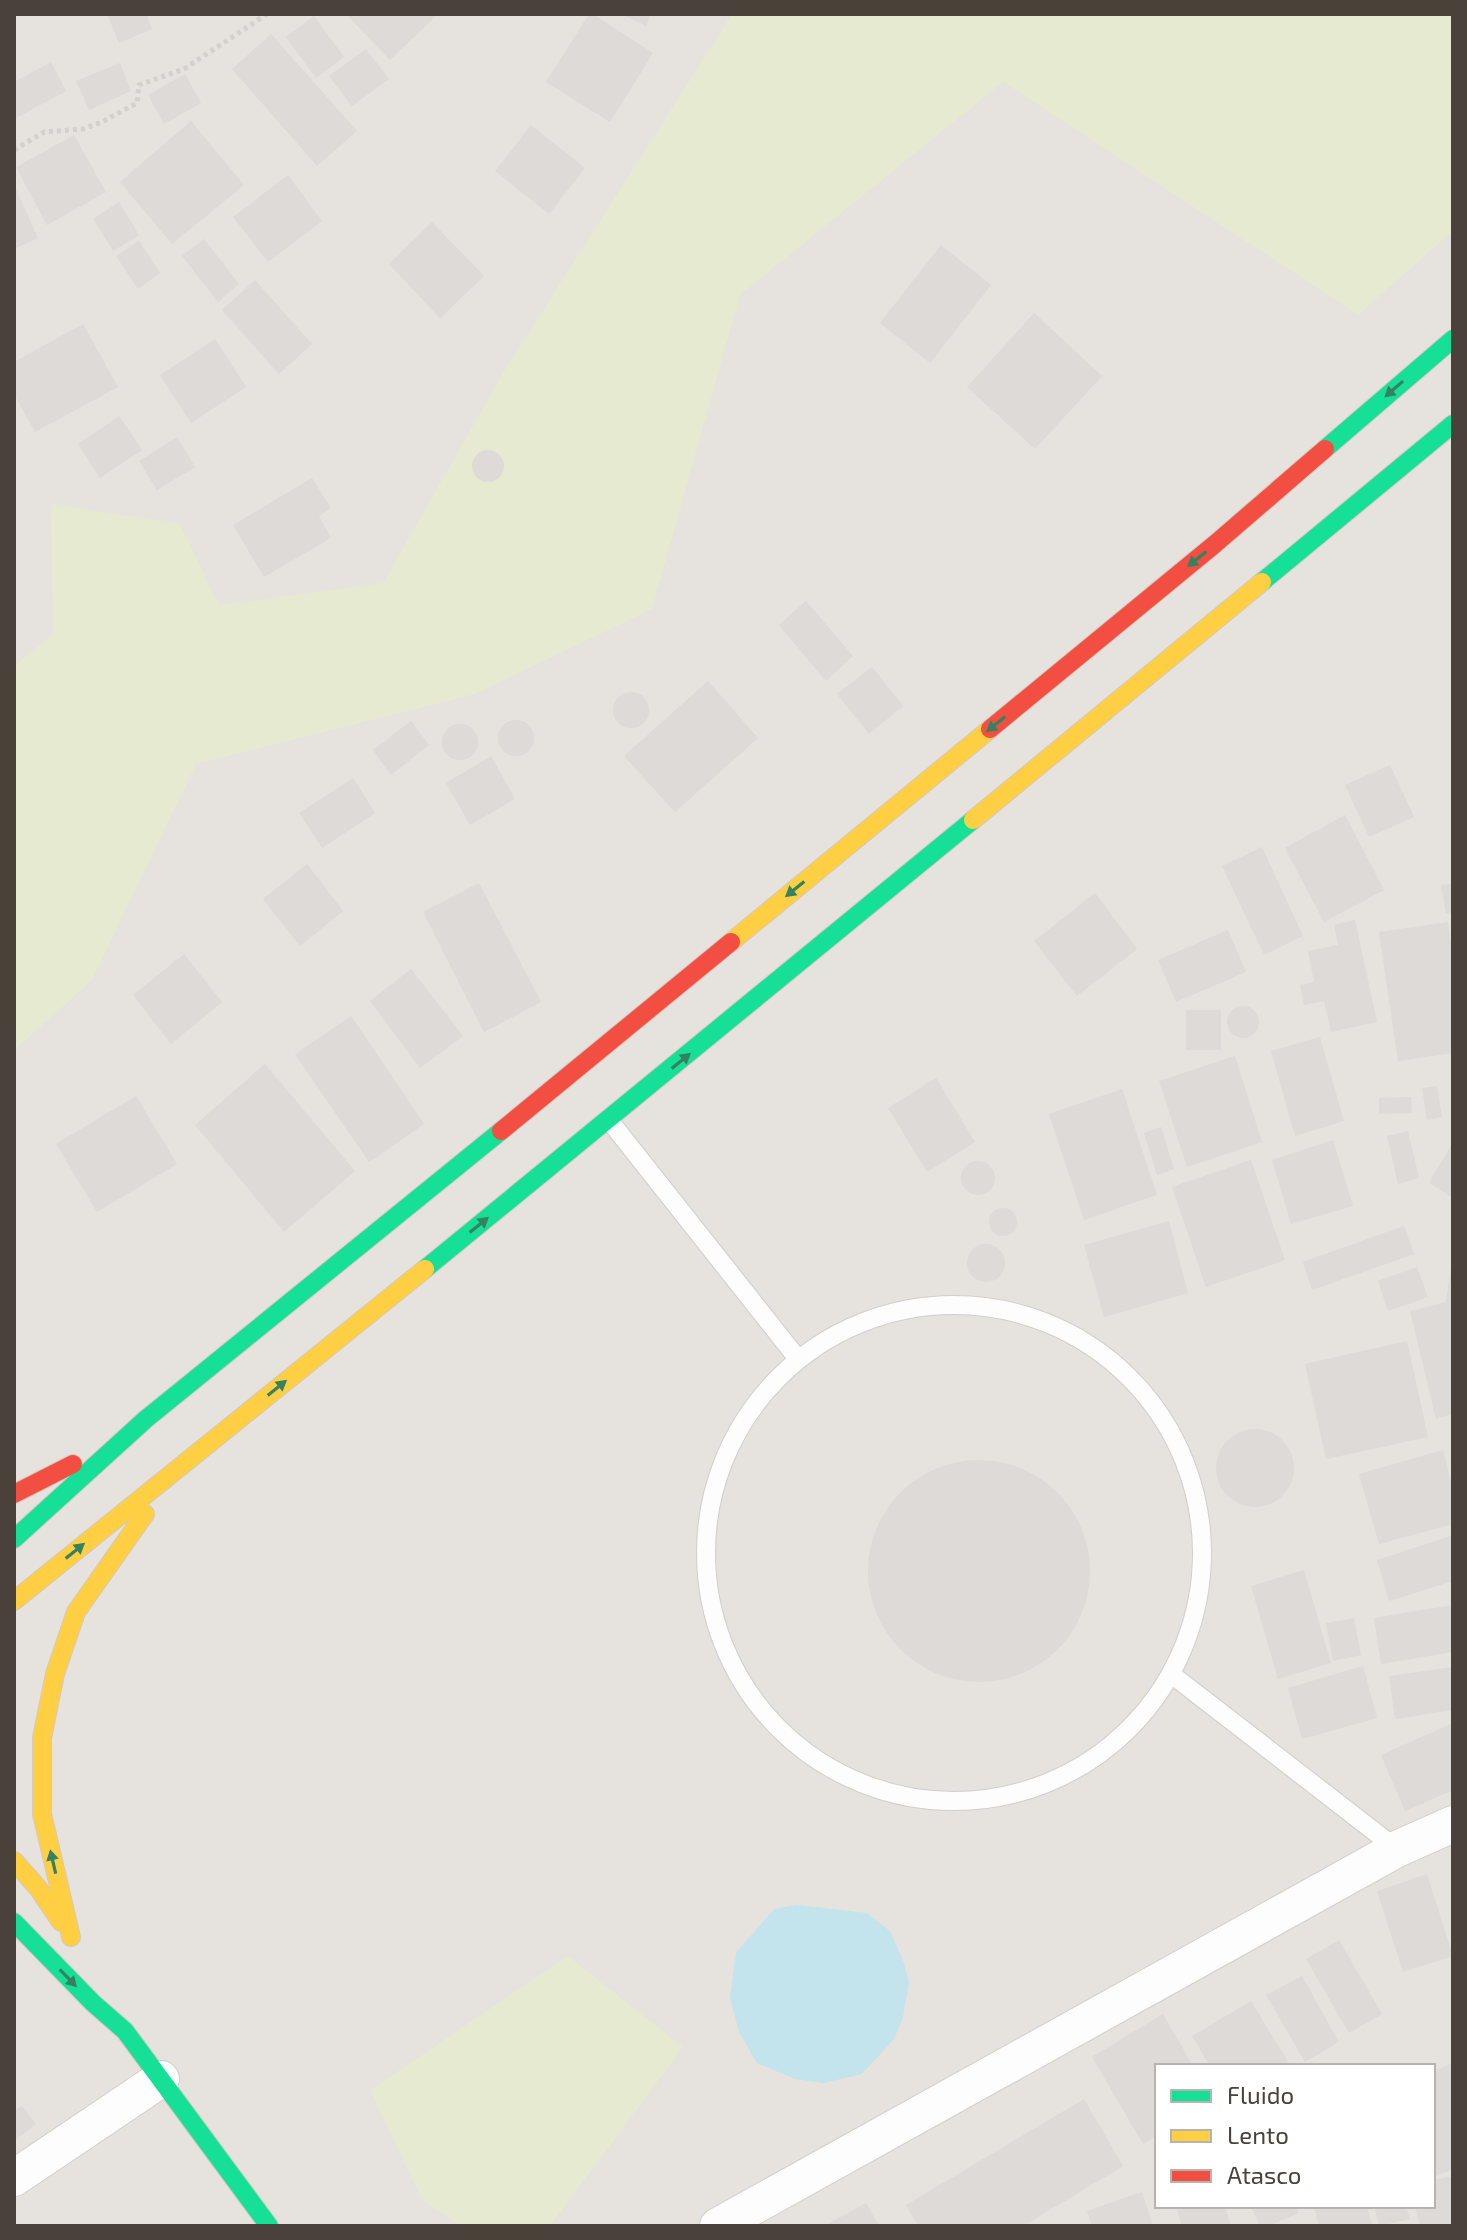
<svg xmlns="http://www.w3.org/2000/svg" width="1467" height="2240" font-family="'Exo 2',sans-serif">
<rect width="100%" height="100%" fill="#f3f1ef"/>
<path fill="#e6e2dd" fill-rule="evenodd" d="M14 14H1453V2226H14ZM1157 2066H1433V2206H1157Z"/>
<g fill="#e5ead1">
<polygon points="732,14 1453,14 1453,231 1358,315 1003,82 740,295 652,609 475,694 196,764 92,980 14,1051 14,666 53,634 51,504 180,524 219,605 383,583 506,368"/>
<polygon points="568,1956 683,2047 550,2226 461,2226 422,2200 370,2090"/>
</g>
<polygon fill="#c3e3ed" points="796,1905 867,1913 890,1931 903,1960 909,1982 903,2017 894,2039 862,2074 824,2083 795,2079 757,2063 739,2032 730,1998 736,1953 774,1909"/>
<g fill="#dddad7">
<polygon points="107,14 146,14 152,29 119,43"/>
<polygon points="346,14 438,14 390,60"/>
<polygon points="589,14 593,14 653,53 610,122 546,82"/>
<polygon points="621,14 651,14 646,26"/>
<polygon points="314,16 344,57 316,78 286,37"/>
<polygon points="271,34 357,131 317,166 232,69"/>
<polygon points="366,49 389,79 352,106 329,76"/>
<polygon points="51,62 66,91 14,119 14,82"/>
<polygon points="120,63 131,91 89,110 76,81"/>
<polygon points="185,74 201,103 164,124 148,95"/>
<polygon points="191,121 244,185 172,244 120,182"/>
<polygon points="531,125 585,168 549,214 495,171"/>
<polygon points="74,135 106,192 47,225 16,167"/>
<polygon points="288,175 322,221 268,262 233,217"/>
<polygon points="14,185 38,238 14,249"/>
<polygon points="119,202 139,235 113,251 93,219"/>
<polygon points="432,222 484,276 440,318 389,264"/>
<polygon points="204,239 239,284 218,302 182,256"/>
<polygon points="139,241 160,273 138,289 116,256"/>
<polygon points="941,245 991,285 930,363 880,323"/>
<polygon points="255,280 312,344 279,374 222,310"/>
<polygon points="1034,313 1102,376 1035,449 967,387"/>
<polygon points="83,324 118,387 35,432 14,394 14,362"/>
<polygon points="215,339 246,387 191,423 160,375"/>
<polygon points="119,416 142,450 100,478 78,444"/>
<polygon points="177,437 195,467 157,490 139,461"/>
<circle cx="488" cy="466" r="16"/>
<polygon points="312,478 331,508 319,516 331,538 264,577 233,525"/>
<polygon points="806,601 853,656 826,681 779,625"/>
<polygon points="872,667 903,706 869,734 837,694"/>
<polygon points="708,681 758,738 675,812 624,756"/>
<circle cx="631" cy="710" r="18"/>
<circle cx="516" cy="738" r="18"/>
<polygon points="411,721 429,745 391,775 373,750"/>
<circle cx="460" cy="742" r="18"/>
<polygon points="491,756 515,799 470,825 446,783"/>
<polygon points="1390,765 1414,817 1369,837 1345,785"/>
<polygon points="353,778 375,813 322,848 299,813"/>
<polygon points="1345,815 1384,890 1324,922 1285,848"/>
<polygon points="1262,847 1303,936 1264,955 1222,866"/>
<polygon points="307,864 343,911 300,946 263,899"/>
<polygon points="479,883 541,1002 484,1032 423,912"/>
<polygon points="1453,883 1453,912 1446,913 1441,885"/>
<polygon points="1095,893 1137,949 1077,996 1034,941"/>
<polygon points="1355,920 1377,1022 1331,1032 1324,1001 1304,1005 1300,985 1314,982 1308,951 1338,945 1334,925"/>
<polygon points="1448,922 1453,959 1453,1053 1398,1061 1379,932"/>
<polygon points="1228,930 1246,972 1176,1002 1158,960"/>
<polygon points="184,954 222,1002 171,1044 133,995"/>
<polygon points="411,969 463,1036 420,1068 370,1001"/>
<circle cx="1243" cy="1022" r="16"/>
<rect x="1186" y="1010" width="35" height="40"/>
<polygon points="351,1016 424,1124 369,1162 295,1054"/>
<polygon points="1320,1037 1344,1121 1295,1136 1271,1051"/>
<polygon points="1235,1056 1262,1142 1187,1167 1159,1081"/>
<polygon points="265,1064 355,1171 284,1232 195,1125"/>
<polygon points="936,1078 975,1142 927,1172 888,1108"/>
<polygon points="1437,1086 1442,1117 1427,1120 1422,1088"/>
<polygon points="1122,1089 1157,1195 1084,1220 1049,1114"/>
<polygon points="136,1096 177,1164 97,1212 56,1144"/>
<polygon points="1411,1097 1412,1113 1379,1114 1379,1098"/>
<polygon points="1161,1127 1174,1169 1157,1175 1144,1133"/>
<polygon points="1408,1131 1419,1178 1398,1184 1387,1136"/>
<polygon points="1333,1140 1353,1206 1291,1224 1272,1160"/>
<polygon points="1453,1142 1453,1198 1429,1183"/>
<polygon points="1251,1160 1285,1260 1206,1287 1172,1187"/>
<circle cx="978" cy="1178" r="17"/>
<circle cx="1003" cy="1222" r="14"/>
<polygon points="1169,1221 1188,1293 1104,1317 1084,1245"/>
<polygon points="1404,1226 1414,1254 1312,1290 1303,1262"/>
<circle cx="986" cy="1263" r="19"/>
<polygon points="1417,1267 1428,1297 1388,1311 1378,1281"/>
<polygon points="1451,1267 1453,1267 1453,1414 1436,1419 1410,1311 1446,1302"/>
<polygon points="1407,1341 1428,1437 1326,1459 1305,1364"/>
<circle cx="1255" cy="1468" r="39"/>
<polygon points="1443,1450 1453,1489 1453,1524 1379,1544 1359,1474"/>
<circle cx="979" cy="1571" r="111"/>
<polygon points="1453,1535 1453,1581 1389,1601 1377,1560"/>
<polygon points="1304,1570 1331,1663 1278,1679 1251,1586"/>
<polygon points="1453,1605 1453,1652 1381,1664 1374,1618"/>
<polygon points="1354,1618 1361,1655 1333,1661 1326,1623"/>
<polygon points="1363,1666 1377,1718 1302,1739 1288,1688"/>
<polygon points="1453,1667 1453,1710 1395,1719 1389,1676"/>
<polygon points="1453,1723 1453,1790 1405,1811 1381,1755"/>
<polygon points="1427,1874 1453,1956 1403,1972 1377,1891"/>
<polygon points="1339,1940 1382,2014 1349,2033 1306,1959"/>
<polygon points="1302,1976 1339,2042 1305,2062 1266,1995"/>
<polygon points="1251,2001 1288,2062 1282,2066 1210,2066 1192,2036"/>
<polygon points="1163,2014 1193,2066 1157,2066 1157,2136 1143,2144 1092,2057"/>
<polygon points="1453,2063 1453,2169 1433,2177 1433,2071"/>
<polygon points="1084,2099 1123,2166 1023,2226 918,2226 906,2205"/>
<polygon points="22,2106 36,2124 14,2141 14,2111"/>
<polygon points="1453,2176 1453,2226 1420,2226 1415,2206 1433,2206 1433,2180"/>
<polygon points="1142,2192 1153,2226 1092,2226 1087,2211"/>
<polygon points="866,2203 879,2226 824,2226"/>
<polygon points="1176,2206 1225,2206 1231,2226 1182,2226"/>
<polygon points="1251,2206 1296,2206 1299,2213 1268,2226 1260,2226"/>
<polygon points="1314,2206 1367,2206 1372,2226 1319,2226"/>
<polygon points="1374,2206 1406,2206 1410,2219 1379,2226"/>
</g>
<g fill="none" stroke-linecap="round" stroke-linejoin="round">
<defs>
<g id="lane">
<polyline points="609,1120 798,1359"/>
<circle cx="954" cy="1553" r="248"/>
<polyline points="1171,1674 1397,1849"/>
</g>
<g id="street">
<polyline points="14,2178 161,2079"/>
<polyline points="718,2226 1397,1849 1453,1824"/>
</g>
<g id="fast">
<polyline points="1325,449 1453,339"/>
<polyline points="1262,582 1453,424"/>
<polyline points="425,1269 973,820"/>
<polyline points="14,1539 146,1419 501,1131"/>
<polyline points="14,1922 93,2003 125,2031 269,2226"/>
</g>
<g id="slow">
<polyline points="973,820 1262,582"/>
<polyline points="731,942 990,729"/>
<polyline points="14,1601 425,1269"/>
<polyline points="14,1861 38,1888 61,1922"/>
<polyline points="71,1937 42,1814 42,1738 55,1674 76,1612 145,1514"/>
</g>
<g id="jam">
<polyline points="990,729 1215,544 1325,449"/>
<polyline points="501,1131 731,942"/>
<polyline points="14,1494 73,1464"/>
</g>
</defs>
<use href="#lane" stroke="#d1cecc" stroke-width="20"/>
<use href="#street" stroke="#d1cecc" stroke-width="38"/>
<use href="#fast" stroke="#d4c9be" stroke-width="20"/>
<use href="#slow" stroke="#d4c9be" stroke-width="20"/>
<use href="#jam" stroke="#d4c9be" stroke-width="20"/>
<polyline stroke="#d3d1cd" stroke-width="5" stroke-dasharray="4 4" stroke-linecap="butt" points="14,150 44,132 83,129 102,122 137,103 139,85 184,69 267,14"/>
<use href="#lane" stroke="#fdfdfd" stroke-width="18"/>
<use href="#street" stroke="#fdfdfd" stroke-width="36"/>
<use href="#fast" stroke="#16e098" stroke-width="18"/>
<use href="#slow" stroke="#ffcf43" stroke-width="18"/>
<use href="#jam" stroke="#f24e42" stroke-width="18"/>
</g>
<defs><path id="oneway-solid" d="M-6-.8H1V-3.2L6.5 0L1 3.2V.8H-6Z" transform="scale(2)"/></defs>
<g fill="#358160">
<use href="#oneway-solid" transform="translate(1394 389) rotate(139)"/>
<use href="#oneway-solid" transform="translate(1197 559) rotate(141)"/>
<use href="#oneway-solid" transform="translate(996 724) rotate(141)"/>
<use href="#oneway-solid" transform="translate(795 889) rotate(141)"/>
<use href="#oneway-solid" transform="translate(681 1061) rotate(-39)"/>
<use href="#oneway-solid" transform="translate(479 1225) rotate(-39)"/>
<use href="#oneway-solid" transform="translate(277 1388) rotate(-39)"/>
<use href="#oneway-solid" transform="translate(75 1551) rotate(-39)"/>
<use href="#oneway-solid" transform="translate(53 1862) rotate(-103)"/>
<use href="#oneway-solid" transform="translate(68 1978) rotate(46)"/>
</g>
<rect width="1467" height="2240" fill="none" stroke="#49413a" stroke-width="32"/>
<rect x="1155" y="2064" width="280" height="144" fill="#ffffff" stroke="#b6b3b0" stroke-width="2"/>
<rect x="1171" y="2090" width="40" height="12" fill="#16e098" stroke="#b6b3b0" stroke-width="2"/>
<text x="1227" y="2104" font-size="24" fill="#49413a">Fluido</text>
<rect x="1171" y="2130" width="40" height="12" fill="#ffcf43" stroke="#b6b3b0" stroke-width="2"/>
<text x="1227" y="2144" font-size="24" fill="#49413a">Lento</text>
<rect x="1171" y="2170" width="40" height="12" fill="#f24e42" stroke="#b6b3b0" stroke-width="2"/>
<text x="1227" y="2184" font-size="24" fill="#49413a">Atasco</text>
</svg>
